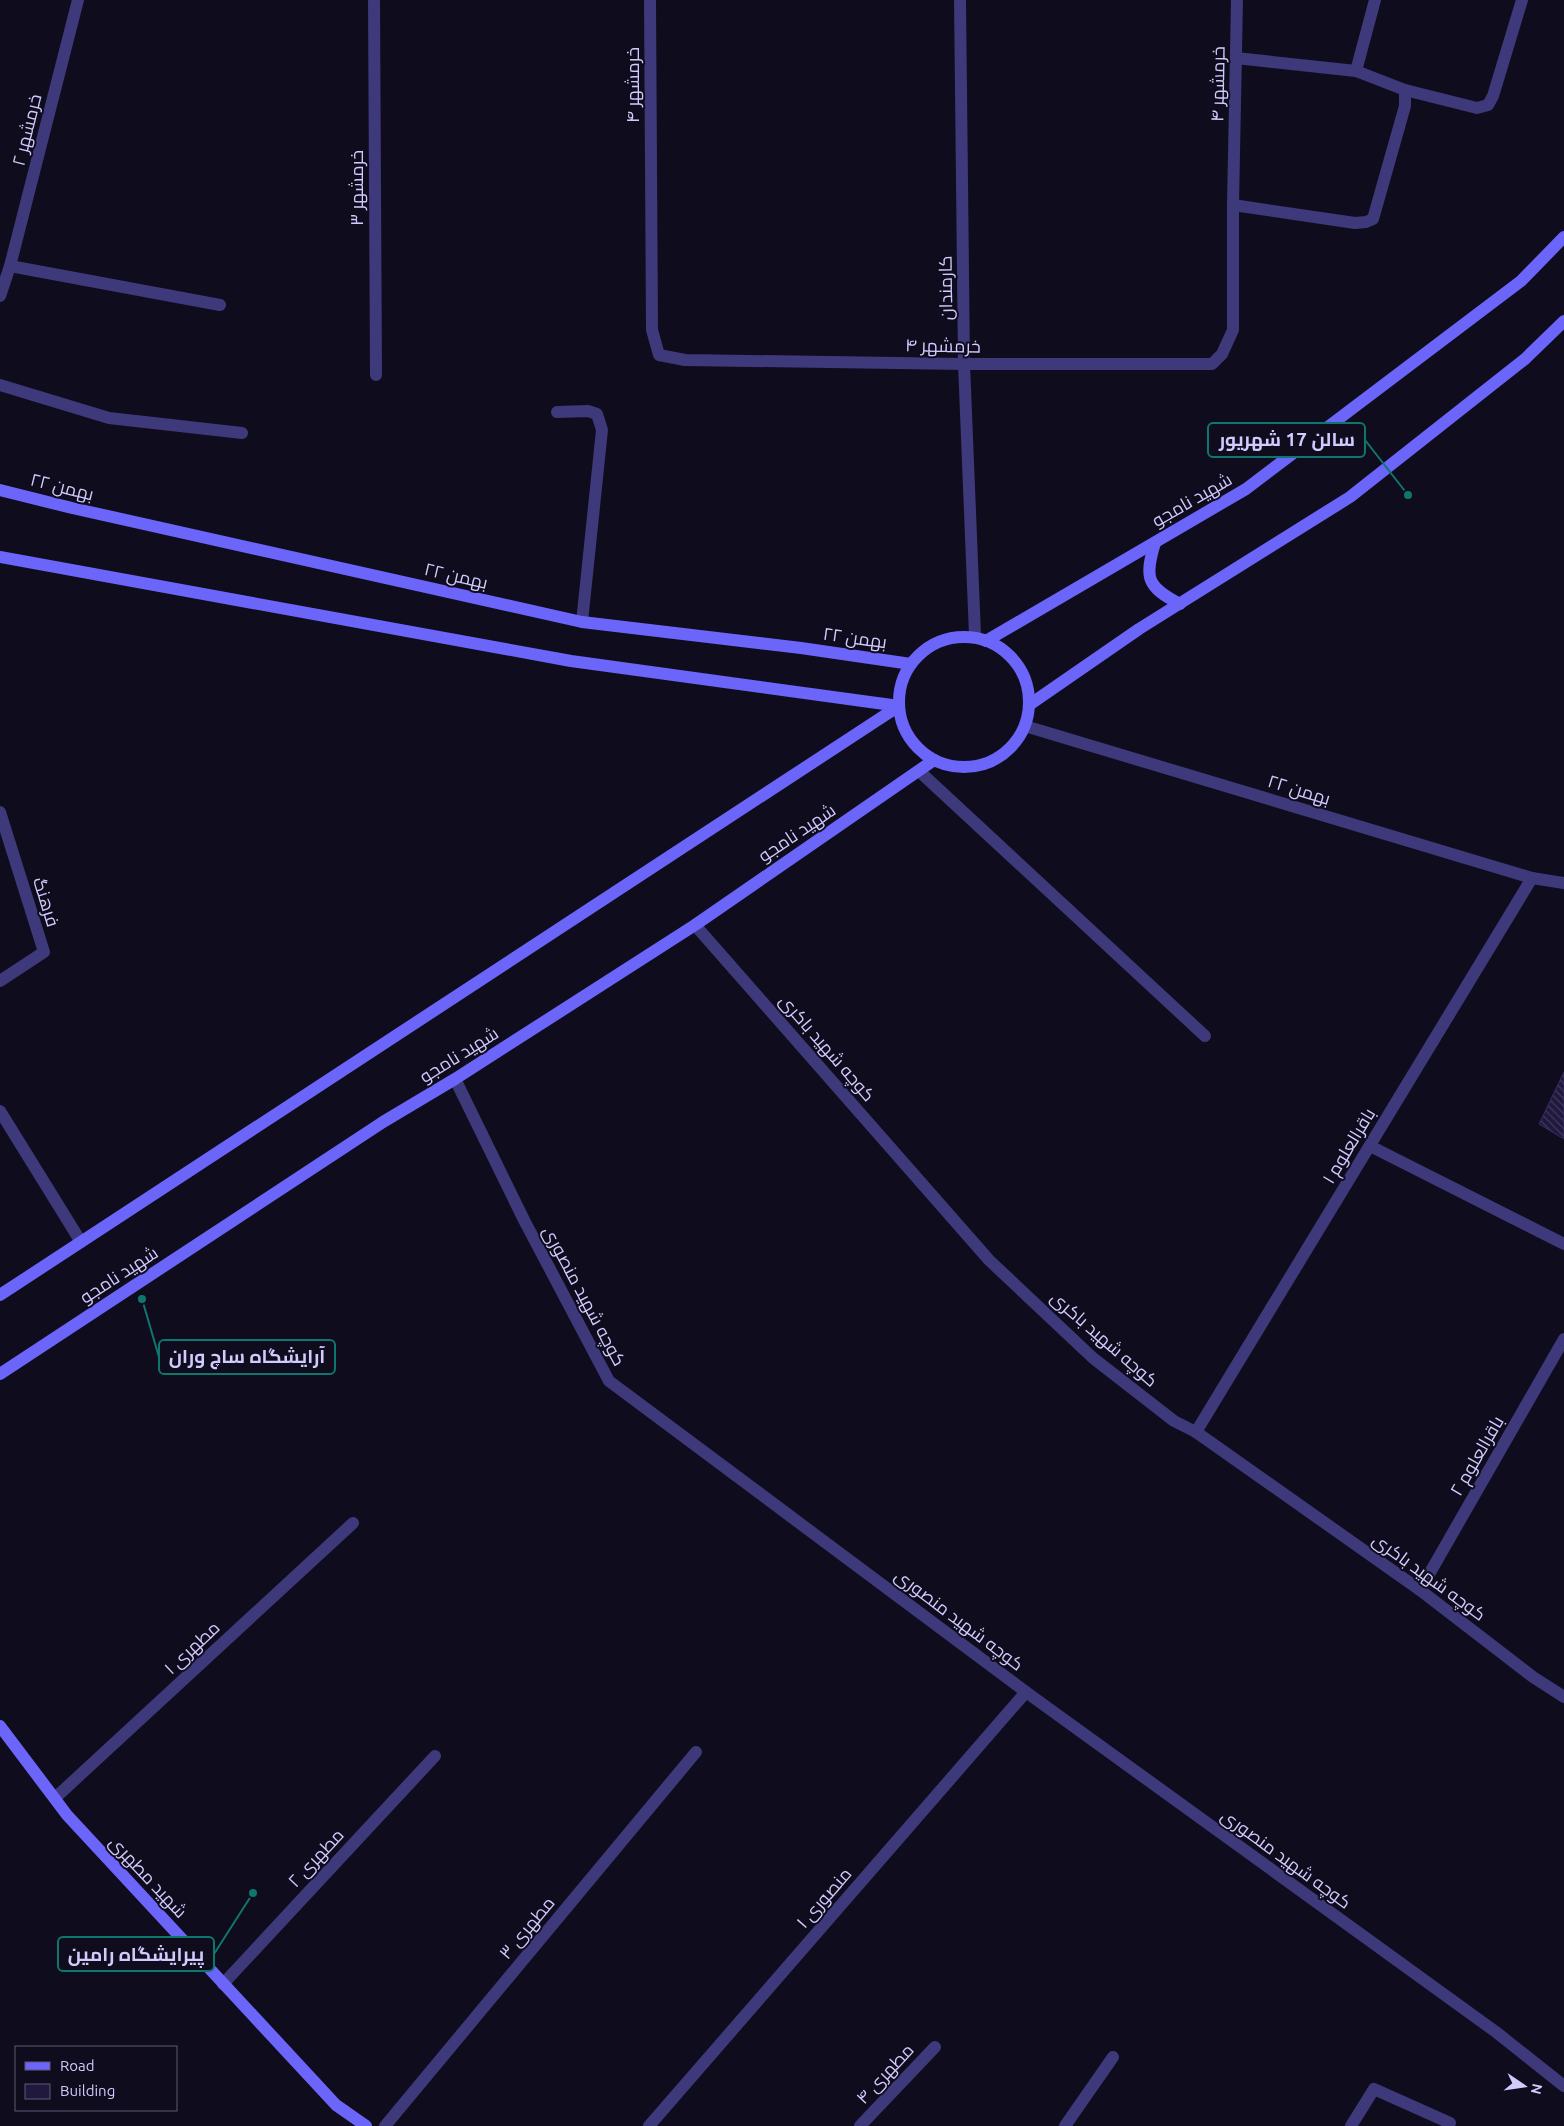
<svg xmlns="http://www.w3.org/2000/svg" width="1564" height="2126" font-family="Ubuntu,Cairo,sans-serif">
<defs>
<pattern id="building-back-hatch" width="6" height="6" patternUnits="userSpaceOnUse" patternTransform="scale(1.25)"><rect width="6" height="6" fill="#21193d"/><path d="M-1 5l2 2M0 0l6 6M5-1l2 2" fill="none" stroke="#40395a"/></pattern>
</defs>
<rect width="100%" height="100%" fill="#0f0c1d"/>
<polygon fill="url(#building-back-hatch)" stroke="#392c68" points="1564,1072 1564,1139 1539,1124"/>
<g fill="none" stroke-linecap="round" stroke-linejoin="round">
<g stroke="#3d397a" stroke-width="12">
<polyline points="374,0 376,375"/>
<polyline points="650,0 652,330 659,355 685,360 964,364 1212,364 1222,354 1233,330 1233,205 1237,0"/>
<polyline points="960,0 964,364 975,635"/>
<polyline points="1356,71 1375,0"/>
<polyline points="1405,90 1477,108 1488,105 1493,96 1522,0"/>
<polyline points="1233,205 1355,223 1366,222 1373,219 1405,106 1405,90 1356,71 1236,58"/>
<polyline points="10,266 220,305"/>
<polyline points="0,296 10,266 78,0"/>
<polyline points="0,385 109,418 242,433"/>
<polyline points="557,412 588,411 597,414 602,430 582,622"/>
<polyline points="1025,726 1532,878 1564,883"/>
<polyline points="919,771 1205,1036"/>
<polyline points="0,812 44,952 0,981"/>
<polyline points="695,925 989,1260 1093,1358 1174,1421 1196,1432 1420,1590 1533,1677 1564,1697"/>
<polyline points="455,1079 524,1220 609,1381 1026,1692 1496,2032 1564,2086"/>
<polyline points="0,1111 81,1242"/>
<polyline points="1370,1146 1564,1244"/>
<polyline points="1196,1432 1532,878"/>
<polyline points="1420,1590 1564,1339"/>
<polyline points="55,1798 353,1523"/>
<polyline points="223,1984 435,1756"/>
<polyline points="385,2126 696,1752"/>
<polyline points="649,2126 1026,1692"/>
<polyline points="860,2126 935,2047"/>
<polyline points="1065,2126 1113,2057"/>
<polyline points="1351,2126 1374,2089 1450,2123"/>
</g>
<g stroke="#6b65f9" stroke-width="12">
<polyline points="0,490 72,508 582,622 801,648 911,664"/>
<path d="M1155 543C1144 578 1147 587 1180 604"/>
<polyline points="0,557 571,661 899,706"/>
<circle cx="964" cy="702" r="65"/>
<polyline points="986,641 1246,489 1521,281 1564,237"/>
<polyline points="1029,705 1139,629 1350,497 1525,359 1564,321"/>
<polyline points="0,1295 899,706"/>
<polyline points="0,1374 383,1122 455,1079 695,925 934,760"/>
<polyline points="0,1726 67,1815 336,2105 366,2126"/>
</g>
</g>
<g text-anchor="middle" stroke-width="4" stroke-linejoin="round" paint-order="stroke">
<g font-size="18" fill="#d1cafd" stroke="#0f0c1d">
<text transform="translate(1218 84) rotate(-89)" y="6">خرمشهر ۴</text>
<text transform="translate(633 85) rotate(-90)" y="6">خرمشهر ۴</text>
<text transform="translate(27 130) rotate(-76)" y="6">خرمشهر ۲</text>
<text transform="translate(357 188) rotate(-90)" y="6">خرمشهر ۳</text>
<text transform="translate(946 288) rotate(-91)" y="6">کارمندان</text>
<text transform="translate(943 346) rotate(1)" y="6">خرمشهر ۴</text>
<text transform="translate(62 487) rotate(14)" y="6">۲۲ بهمن</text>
<text transform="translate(1192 500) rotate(-30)" y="6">شهید نامجو</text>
<text transform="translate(456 576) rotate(13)" y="6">۲۲ بهمن</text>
<text transform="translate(855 638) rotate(8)" y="6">۲۲ بهمن</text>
<text transform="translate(1299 790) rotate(17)" y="6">۲۲ بهمن</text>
<text transform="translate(797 833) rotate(-34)" y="6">شهید نامجو</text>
<text transform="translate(46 902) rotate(73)" y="6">فرهنگ</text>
<text transform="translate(827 1048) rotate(49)" y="6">کوچه شهید باکری</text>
<text transform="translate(459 1055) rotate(-32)" y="6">شهید نامجو</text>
<text transform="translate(1349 1146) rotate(-59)" y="6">باقرالعلوم ۱</text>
<text transform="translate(119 1275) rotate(-33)" y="6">شهید نامجو</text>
<text transform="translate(584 1296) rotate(62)" y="6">کوچه شهید منصوری</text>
<text transform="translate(1104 1339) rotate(41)" y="6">کوچه شهید باکری</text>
<text transform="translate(1477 1456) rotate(-60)" y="6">باقرالعلوم ۲</text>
<text transform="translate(1429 1577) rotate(36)" y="6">کوچه شهید باکری</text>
<text transform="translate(959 1620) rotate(37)" y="6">کوچه شهید منصوری</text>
<text transform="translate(192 1648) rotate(-43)" y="6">مطهری ۱</text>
<text transform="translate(316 1858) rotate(-47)" y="6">مطهری ۲</text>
<text transform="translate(1286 1859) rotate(36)" y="6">کوچه شهید منصوری</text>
<text transform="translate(148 1877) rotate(47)" y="6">شهید مطهری</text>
<text transform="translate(824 1898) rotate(-49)" y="6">منصوری ۱</text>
<text transform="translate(527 1928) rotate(-50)" y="6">مطهری ۳</text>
<text transform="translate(885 2074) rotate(-47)" y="6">مطهری ۴</text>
</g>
</g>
<path fill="none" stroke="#0f766e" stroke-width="2" d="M1408 495L1365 440M142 1299L159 1357M253 1893L214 1954"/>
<g fill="#0f766e" stroke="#0f0c1d" stroke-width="2">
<circle cx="1408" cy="495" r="5"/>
<circle cx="142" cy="1299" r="5"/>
<circle cx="253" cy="1893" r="5"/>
</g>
<g fill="#0f0c1d" stroke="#0f766e" stroke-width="2">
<rect x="1208" y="423" width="157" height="34" rx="5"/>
<rect x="159" y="1340" width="176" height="34" rx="5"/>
<rect x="58" y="1937" width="156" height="34" rx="5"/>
</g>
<g font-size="19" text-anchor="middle" font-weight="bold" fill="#d1cafd">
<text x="1287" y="446">سالن 17 شهریور</text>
<text x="247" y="1363">آرایشگاه ساچ وران</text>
<text x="136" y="1961">پیرایشگاه ‌رامین</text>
</g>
<rect x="15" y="2046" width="162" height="65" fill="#0f0c1d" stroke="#5d5877"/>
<rect x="25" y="2062" width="25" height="8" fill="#6b65f9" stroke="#5d5877"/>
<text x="60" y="2071" font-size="15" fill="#d1cafd">Road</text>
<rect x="25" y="2084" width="25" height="15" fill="#21193d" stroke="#5d5877"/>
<text x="60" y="2096" font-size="15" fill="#d1cafd">Building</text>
<g transform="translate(1524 2086) rotate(103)" stroke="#0f0c1d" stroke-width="4" paint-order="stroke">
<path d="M0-4L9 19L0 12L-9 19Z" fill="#d1cafd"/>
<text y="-8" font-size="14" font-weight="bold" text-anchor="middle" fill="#d1cafd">N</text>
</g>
</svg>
